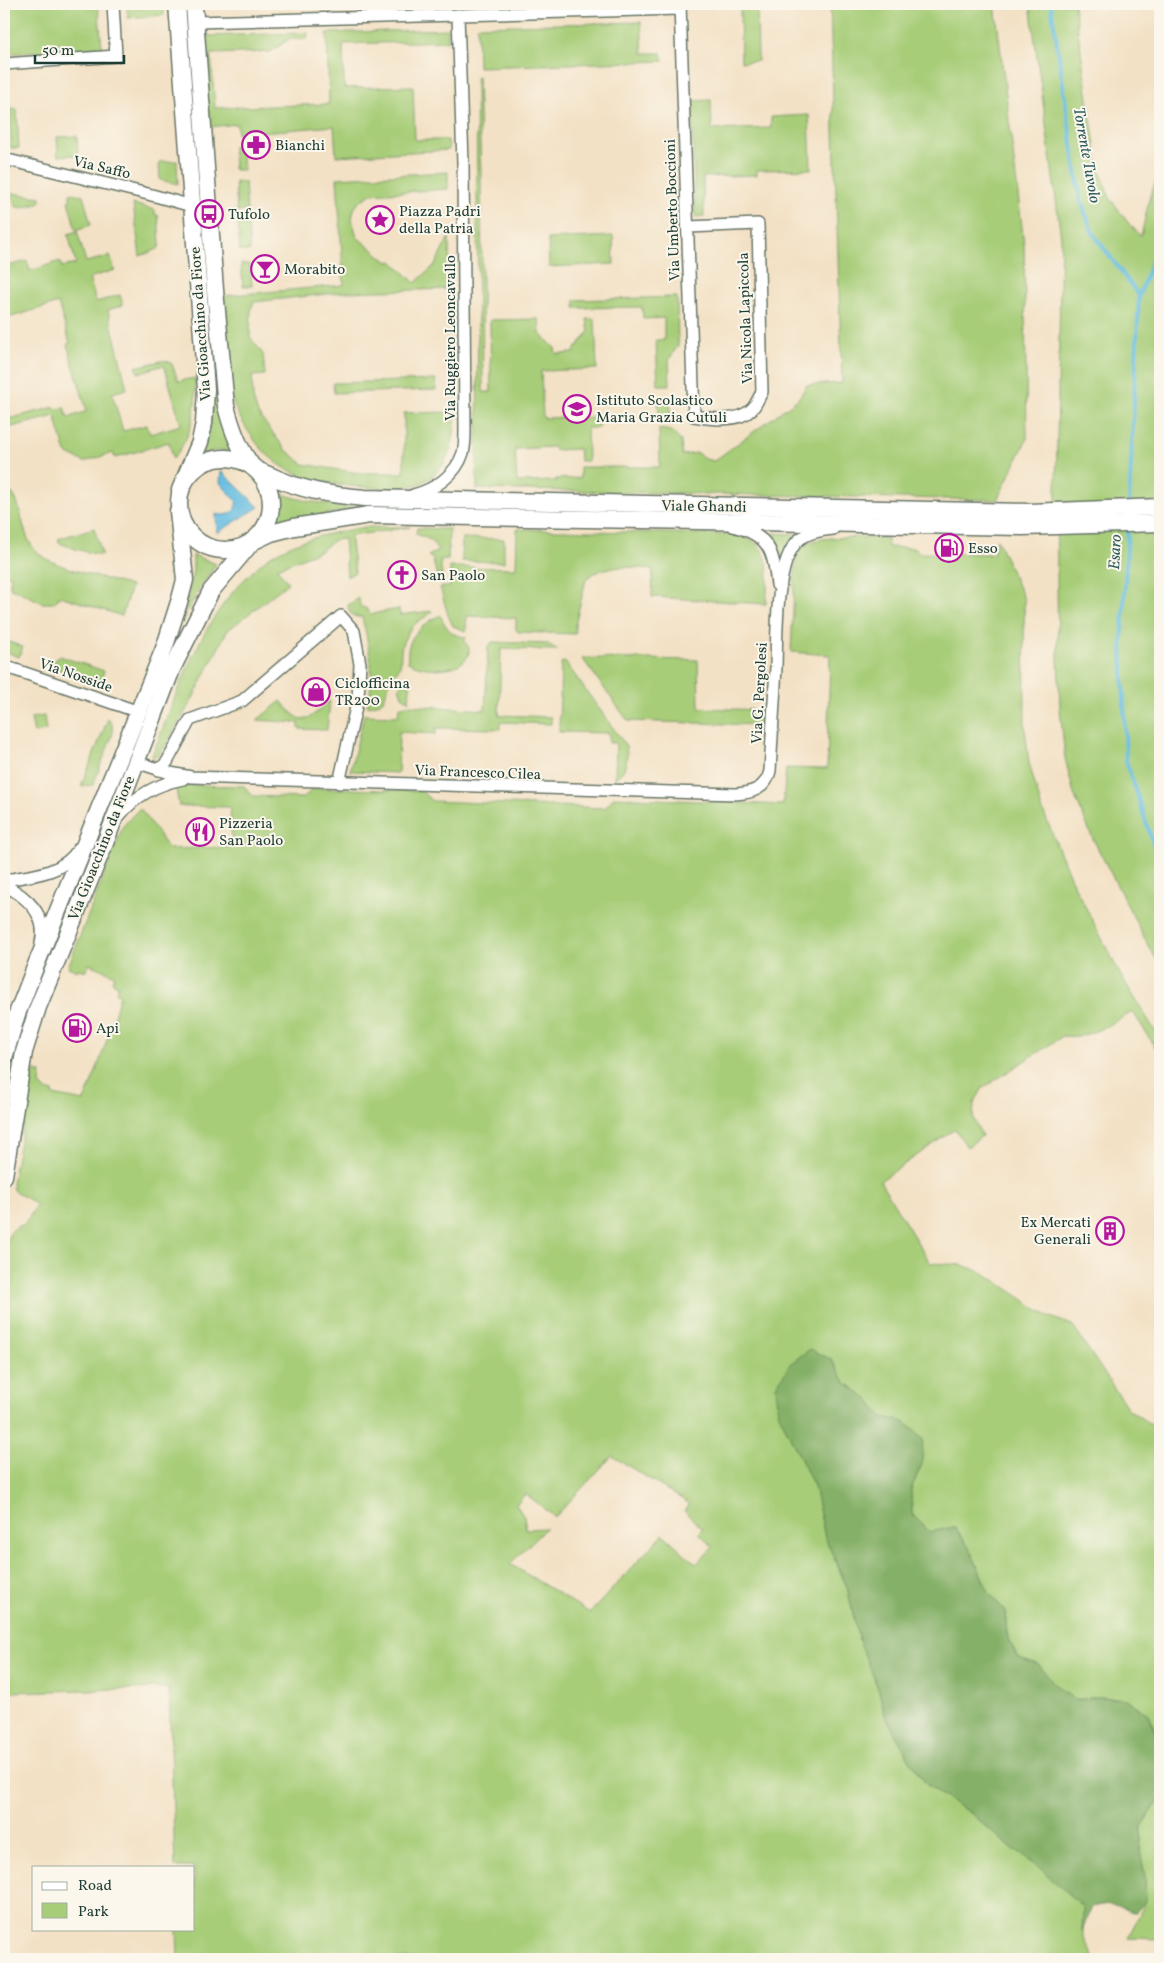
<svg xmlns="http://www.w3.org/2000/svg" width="1164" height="1963" font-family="Vollkorn,serif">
<rect width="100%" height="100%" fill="#fbf7ec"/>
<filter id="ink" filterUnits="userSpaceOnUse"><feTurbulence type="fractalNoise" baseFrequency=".02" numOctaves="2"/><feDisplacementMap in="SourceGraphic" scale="10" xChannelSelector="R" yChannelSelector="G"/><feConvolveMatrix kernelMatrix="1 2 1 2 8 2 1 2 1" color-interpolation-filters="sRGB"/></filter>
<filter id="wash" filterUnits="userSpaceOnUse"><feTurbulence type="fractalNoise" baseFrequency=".0096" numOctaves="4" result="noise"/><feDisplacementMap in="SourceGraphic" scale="20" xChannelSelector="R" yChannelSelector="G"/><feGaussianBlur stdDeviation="1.12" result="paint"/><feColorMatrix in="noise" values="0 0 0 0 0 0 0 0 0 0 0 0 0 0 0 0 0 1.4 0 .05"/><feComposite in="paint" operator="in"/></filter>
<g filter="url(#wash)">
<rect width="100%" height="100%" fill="#f3e1c5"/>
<g fill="#a7cd78" stroke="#638556" fill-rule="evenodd">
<polygon points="4,4 98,4 102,48 4,54"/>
<polygon points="163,4 164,15 128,18 127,7"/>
<polygon points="740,4 757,4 758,61 741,62"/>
<polygon points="830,4 995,4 1024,244 1027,439 997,500 477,489 478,310 476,78 478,77 481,178 483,392 491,392 490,320 539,319 540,334 555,348 556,354 574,353 575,349 589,332 587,319 595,319 597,369 541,371 543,418 598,417 599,428 587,428 588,461 580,461 579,449 555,450 554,447 515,449 517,482 556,481 556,479 580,478 580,467 660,467 659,429 671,431 681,441 682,455 697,453 705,459 714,461 798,399 807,385 842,383"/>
<polygon points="1030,4 1074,4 1098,166 1110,198 1129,224 1141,236 1150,196 1160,170 1160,965 1148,945 1092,837 1074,794 1065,758 1060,708 1058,658 1056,492 1061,238"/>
<polygon points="641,22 643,53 662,53 663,61 478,67 477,26"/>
<polygon points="448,29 448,41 343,44 344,88 413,86 415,140 448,140 449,150 336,156 334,126 237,134 237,124 208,127 202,36 308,33 307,39 289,39 270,52 211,54 215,108 329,104 327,33"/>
<polygon points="711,100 712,130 771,128 771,117 809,115 811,169 757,170 757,175 703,177 704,216 695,217 692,101"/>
<polygon points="10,109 17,109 19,148 11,148"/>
<polygon points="77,136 78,155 58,156 57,137"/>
<polygon points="233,147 241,147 243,170 234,170"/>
<polygon points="177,161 178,184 160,180 159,162"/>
<path d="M448 172V189L371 194 359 202 354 209 352 219 357 237 388 262 392 261 415 283 435 265 449 237 450 289 345 292 254 302 251 309 250 337 263 354 265 375 252 376 253 398 258 414 285 449 303 464 358 473H404V413L455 412C456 444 447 477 412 486 397 490 381 488 366 487 341 486 312 482 289 470 264 458 247 432 235 408 228 394 229 376 227 360 226 339 224 317 222 296L344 285 337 178Z"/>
<polygon points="235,182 245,182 247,211 237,212"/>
<polygon points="12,193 41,197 41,201 37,204 20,208 15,206"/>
<polygon points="70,193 83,195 91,225 76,230 68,201 70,201"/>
<polygon points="133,204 155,210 155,215 158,215 160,245 158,249 140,256"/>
<polygon points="248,224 250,251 240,251 238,225"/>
<path d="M77 231 86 262 110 256 115 270 89 278 96 302 120 295 123 305 108 310 127 389 112 393 123 431 147 425 150 434 181 425 164 365 138 373 136 367 161 361H167L172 364 178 381 195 378C197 409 193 434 173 459L169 442 115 458 113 453 84 462 66 453 55 416 4 429V416L12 418 55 407 56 410 64 407 68 418 87 411 67 344 70 343 58 303 8 318 4 307V283L7 282 4 267 27 261 30 271 60 261 62 267 76 264 68 234Z"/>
<polygon points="613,236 614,264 549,267 548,239"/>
<polygon points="241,264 250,264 252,286 243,286"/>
<polygon points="677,297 678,345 669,360 670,385 658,385 656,340 664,340 664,318 643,319 642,307 575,308 575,300"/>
<polygon points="436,380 436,390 334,393 333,383"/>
<polygon points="214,390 231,451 212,451 202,455 211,421"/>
<polygon points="658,397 670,397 671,422 659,422"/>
<path d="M7 490C24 496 18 537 39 554 56 568 108 579 131 586L122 616 60 596 54 603H43L11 588 10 585 11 576 4 574V492Z"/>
<path d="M278 492C304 503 332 504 360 508L300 519 275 525 278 511Z"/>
<path d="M365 527H410L350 536 355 572 347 577 344 539 334 540 322 550 277 568 288 583 227 631 190 704 161 753 153 758 152 755C178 692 199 621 251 573 257 567 264 560 271 556 299 538 333 533 365 527Z"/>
<polygon points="94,528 102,554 100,555 75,549 60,543 58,539"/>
<polygon points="417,528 449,529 448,560 440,560 442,575 437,575 432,558 428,556 438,551 431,540 416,534"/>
<path d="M517 529 738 535C775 544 768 574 766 604L652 597 653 569C629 568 606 562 586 579L575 625V634L518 632 516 630V618L467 616 466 631 453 626 448 615 440 587H450V567L516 568Z"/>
<polygon points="765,533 797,534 787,546 781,560 774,543"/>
<polygon points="462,538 504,539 504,562 462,561"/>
<path d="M887 538 888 547 915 548 919 553 993 554 997 539 1024 599 1025 728 1029 763 1041 806 1071 879 1120 974 1160 1039V1055L1133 1012C1110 1024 1089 1039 1063 1036L983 1088 974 1103 973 1118 982 1136 967 1147 955 1129 880 1181 930 1263 962 1265 984 1273 1048 1316 1072 1325 1128 1409 1160 1431V1744L1148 1714 1126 1699 1100 1697 1075 1700 1053 1684 1039 1665 1017 1657 1007 1634 1005 1611 989 1593 969 1547 954 1527 930 1532 912 1514 911 1489 922 1464 905 1422 882 1417 867 1398 845 1382 832 1360 791 1439 814 1486 825 1537 847 1587 859 1640 879 1691 885 1715 911 1762 926 1784 949 1800 972 1814 1010 1847 1033 1862 1083 1907V1936L1094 1959H178L177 1929H194V1867H175L169 1688 7 1692 4 1614V1270C6 1253 3 1227 24 1225L37 1205 13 1190 12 1182 34 1070 41 1073 40 1084 45 1090 53 1092V1095L84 1101C99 1066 111 1030 120 994L116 993 118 985 112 982 115 975 89 964 86 971 78 969 77 971 68 967 123 826 140 808 169 849 232 847 230 807 179 806 175 785 244 786 253 796 304 798 313 788 421 791 432 801 605 808 614 797 783 805 786 768 827 769 830 655 791 652 795 566C797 558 798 550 805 545 818 534 869 538 887 538ZM612 1456 690 1504 684 1511 703 1529 699 1533 713 1547 696 1564 663 1534 590 1613 510 1564 546 1528 526 1529 524 1517 516 1504 526 1494 555 1517Z"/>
<polygon points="193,555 216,564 199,590 183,619 193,570"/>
<path d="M359 598 360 606 367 609 371 614 399 609 400 615 432 611C429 616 425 617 420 620 414 624 408 631 405 638 398 650 403 660 399 668 398 671 394 674 392 677 383 693 390 704 367 706 376 676 369 646 362 617 353 618 349 614 348 605Z"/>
<path d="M440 615C446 628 451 636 466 637L465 642C477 655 460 667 447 668 436 670 417 668 408 662 405 637 421 626 440 615Z"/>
<polygon points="4,640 23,647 19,657 4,651"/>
<polygon points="492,642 548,644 558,650 501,649 499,715 551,717 551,724 501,722 500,729 436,728 436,734 399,732 398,773 350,771 364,715 398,716 399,708 407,705 485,710 488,647"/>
<polygon points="60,656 104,671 100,683 48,666"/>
<polygon points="582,658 698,660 699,708 762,710 761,725 628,721"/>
<path d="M563 662 566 663 626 746C628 759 627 771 615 778L616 743H609V733L559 732 561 663Z"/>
<polygon points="411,676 409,701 402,696 399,687 406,678"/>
<path d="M281 701C304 728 305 722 330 701L327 730 299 729V723L257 720Z"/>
<polygon points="44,716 46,731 34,733 31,718"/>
<polygon points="108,719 112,724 113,733 93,785 81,786"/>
<polygon points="1160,1799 1160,1939 1128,1938 1146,1901 1145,1876 1140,1851 1142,1826"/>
</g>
<path fill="#85b068" stroke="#52764e" d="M810 1349 832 1360 845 1382 867 1398 882 1417 905 1422 923 1439 922 1464 911 1489 912 1514 930 1532 954 1527 969 1547 989 1593 1005 1611 1007 1634 1017 1657 1039 1665 1054 1684 1075 1700 1100 1697 1126 1699 1148 1714 1160 1744V1799L1142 1826 1140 1851 1145 1876 1146 1901 1136 1912C1127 1912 1125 1908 1117 1906 1108 1903 1101 1905 1092 1907L1082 1931 1083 1907 1033 1862 1010 1847 972 1814 949 1800 926 1784 911 1762 885 1715 879 1691 859 1640 847 1587 825 1537 814 1486 779 1414 776 1387 790 1364Z"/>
<path fill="#63bce0" stroke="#417c8a" d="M221 471 259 507 217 533 216 514C227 517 236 513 237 502L220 483Z"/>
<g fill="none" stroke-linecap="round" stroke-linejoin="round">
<g stroke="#63bce0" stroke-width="4">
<polyline points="1051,4 1080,198 1092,232 1139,296"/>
<polyline points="1129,505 1139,296 1160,239"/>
<polyline points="1128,527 1122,643 1126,761 1160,865"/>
</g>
</g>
</g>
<g filter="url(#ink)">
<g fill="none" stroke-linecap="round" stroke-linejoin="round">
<defs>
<g id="street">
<path d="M680 4 694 416C711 419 738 423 752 409 756 405 759 397 762 392L758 224 688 227"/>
<polyline points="195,22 680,9"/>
<polyline points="4,64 116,56 113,4"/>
<polyline points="4,159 148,194 192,206"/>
<path d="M413 495C434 490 456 475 463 453 465 446 465 437 465 430L463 163 458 15"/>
<path d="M733 526C770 536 773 550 777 585"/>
<polyline points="4,666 139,712"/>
<path d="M136 762 170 773 191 777 735 794C752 793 766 789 770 771 772 736 774 702 776 667 777 635 775 569 795 544 804 532 820 531 833 529"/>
<polyline points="159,770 167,762 190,720 242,701 341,616 354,631 360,664 358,698 339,783"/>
<path d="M119 816C136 795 157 784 183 779"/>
<path d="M4 880C31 876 64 874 79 848"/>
<path d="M4 885C26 896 48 915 41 943"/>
</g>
<g id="secondary">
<polyline points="177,4 206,389 204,423 200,442 180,490"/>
<path d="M194 4 215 290 226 406C231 426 239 449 252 466 256 470 263 473 269 475 300 490 330 495 365 498L1029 512 1160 507"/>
<circle cx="225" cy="504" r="46"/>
<polyline points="4,1058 17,1014 36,965 165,646 180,599 185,580 178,511"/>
<polyline points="4,1176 24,1052 38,1007 105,843 172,669 211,591 252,542 271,533 294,527 369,515 1022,527 1160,523"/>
</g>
</defs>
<use href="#street" stroke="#697667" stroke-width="14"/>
<use href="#secondary" stroke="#697667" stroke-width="19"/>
<use href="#street" stroke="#fff" stroke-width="11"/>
<use href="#secondary" stroke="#fff" stroke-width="16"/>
</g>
</g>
<defs>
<symbol id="pharmacy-ring" viewBox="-11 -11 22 22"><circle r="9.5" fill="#fbf7ec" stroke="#b5179e" stroke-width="1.5"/><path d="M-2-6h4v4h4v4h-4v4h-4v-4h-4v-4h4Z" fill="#b5179e"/></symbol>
<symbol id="bus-ring" viewBox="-11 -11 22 22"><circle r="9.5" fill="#fbf7ec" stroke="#b5179e" stroke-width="1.5"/><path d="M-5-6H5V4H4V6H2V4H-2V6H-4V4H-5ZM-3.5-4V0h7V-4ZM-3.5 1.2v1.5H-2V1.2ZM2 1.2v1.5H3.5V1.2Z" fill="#b5179e"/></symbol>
<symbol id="sight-ring" viewBox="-11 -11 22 22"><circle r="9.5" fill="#fbf7ec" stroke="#b5179e" stroke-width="1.5"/><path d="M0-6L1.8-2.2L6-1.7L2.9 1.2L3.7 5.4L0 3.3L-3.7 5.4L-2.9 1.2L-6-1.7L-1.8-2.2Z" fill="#b5179e"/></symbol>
<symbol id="bar-ring" viewBox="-11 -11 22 22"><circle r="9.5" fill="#fbf7ec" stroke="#b5179e" stroke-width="1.5"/><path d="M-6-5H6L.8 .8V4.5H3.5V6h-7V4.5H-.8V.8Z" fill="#b5179e"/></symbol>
<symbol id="school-ring" viewBox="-11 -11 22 22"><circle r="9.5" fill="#fbf7ec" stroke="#b5179e" stroke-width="1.5"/><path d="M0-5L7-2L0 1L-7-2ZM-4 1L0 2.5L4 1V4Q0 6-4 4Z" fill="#b5179e"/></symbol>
<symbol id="fuel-ring" viewBox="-11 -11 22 22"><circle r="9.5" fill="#fbf7ec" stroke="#b5179e" stroke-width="1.5"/><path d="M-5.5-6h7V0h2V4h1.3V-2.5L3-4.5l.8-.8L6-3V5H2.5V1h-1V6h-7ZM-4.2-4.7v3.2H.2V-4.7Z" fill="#b5179e"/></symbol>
<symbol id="church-ring" viewBox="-11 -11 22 22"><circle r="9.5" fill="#fbf7ec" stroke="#b5179e" stroke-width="1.5"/><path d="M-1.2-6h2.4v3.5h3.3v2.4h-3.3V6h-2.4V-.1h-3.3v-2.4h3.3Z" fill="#b5179e"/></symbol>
<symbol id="shop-ring" viewBox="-11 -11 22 22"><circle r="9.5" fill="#fbf7ec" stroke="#b5179e" stroke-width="1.5"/><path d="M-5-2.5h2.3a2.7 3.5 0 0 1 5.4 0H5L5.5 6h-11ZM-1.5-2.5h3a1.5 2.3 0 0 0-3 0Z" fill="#b5179e"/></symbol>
<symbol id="restaurant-ring" viewBox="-11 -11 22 22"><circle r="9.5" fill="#fbf7ec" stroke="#b5179e" stroke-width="1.5"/><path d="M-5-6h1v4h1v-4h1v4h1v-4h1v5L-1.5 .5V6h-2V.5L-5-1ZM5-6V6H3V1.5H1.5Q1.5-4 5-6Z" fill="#b5179e"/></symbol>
<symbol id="building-ring" viewBox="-11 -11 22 22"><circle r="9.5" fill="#fbf7ec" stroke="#b5179e" stroke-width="1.5"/><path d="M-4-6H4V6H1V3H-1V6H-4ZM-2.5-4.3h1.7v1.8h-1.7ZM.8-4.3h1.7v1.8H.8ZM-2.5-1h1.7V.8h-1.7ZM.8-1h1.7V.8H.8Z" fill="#b5179e"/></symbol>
</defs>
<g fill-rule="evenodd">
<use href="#pharmacy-ring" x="240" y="129" width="32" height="32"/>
<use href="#bus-ring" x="193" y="198" width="32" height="32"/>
<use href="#sight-ring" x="364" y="204" width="32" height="32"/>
<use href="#bar-ring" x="249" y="253" width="32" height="32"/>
<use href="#school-ring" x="561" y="393" width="32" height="32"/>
<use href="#fuel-ring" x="933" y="532" width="32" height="32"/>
<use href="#church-ring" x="386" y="559" width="32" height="32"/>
<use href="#shop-ring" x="300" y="676" width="32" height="32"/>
<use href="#restaurant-ring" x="184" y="816" width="32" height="32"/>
<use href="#fuel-ring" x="61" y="1012" width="32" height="32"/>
<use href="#building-ring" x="1094" y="1215" width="32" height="32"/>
</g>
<g text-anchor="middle" stroke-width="4" stroke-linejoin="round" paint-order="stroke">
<g font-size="15" fill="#1f3d34" stroke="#fbf7ec" text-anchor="start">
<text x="275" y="150">Bianchi</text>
<text x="399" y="216">Piazza Padri<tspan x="399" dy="17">della Patria</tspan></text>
<text x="228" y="219">Tufolo</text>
<text x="284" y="274">Morabito</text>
<text x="596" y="405">Istituto Scolastico<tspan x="596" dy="17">Maria Grazia Cutuli</tspan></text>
<text x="968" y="553">Esso</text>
<text x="421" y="580">San Paolo</text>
<text x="335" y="688">Ciclofficina<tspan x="335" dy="17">TR200</tspan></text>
<text x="219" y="828">Pizzeria<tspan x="219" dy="17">San Paolo</tspan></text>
<text x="96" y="1033">Api</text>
<text x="1091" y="1227" text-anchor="end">Ex Mercati<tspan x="1091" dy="17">Generali</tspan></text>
</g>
<g font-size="15" fill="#1f3d34" stroke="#fbf7ec">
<text transform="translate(102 167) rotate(13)" y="5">Via Saffo</text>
<text transform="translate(672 210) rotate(-92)" y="5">Via Umberto Boccioni</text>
<text transform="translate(745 318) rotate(-92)" y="5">Via Nicola Lapiccola</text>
<text transform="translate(200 324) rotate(-94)" y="5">Via Gioacchino da Fiore</text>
<text transform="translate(450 338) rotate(-90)" y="5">Via Ruggiero Leoncavallo</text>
<text transform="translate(704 506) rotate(1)" y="5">Viale Ghandi</text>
<text transform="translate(76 675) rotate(19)" y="5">Via Nosside</text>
<text transform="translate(759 693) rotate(-87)" y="5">Via G. Pergolesi</text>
<text transform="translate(478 772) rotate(2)" y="5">Via Francesco Cilea</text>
<text transform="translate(101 848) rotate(-68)" y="5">Via Gioacchino da Fiore</text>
</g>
<g font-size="16" font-style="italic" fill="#305d5f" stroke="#fbf7ec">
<text transform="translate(1088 155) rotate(80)" y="6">Torrente Tuvolo</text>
<text transform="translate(1114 552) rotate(-87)" y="6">Esaro</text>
</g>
</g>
<rect width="1164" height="1963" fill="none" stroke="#fbf7ec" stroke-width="20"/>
<rect x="32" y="1866" width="162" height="65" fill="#fbf7ec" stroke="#a3ada2"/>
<rect x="42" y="1882" width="25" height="8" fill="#ffffff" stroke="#a3ada2"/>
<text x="78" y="1890" font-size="15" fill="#1f3d34">Road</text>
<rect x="42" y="1903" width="25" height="15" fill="#a7cd78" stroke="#a3ada2"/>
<text x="78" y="1916" font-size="15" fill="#1f3d34">Park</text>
<path d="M35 55v8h89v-8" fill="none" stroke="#1f3d34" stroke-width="2.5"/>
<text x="42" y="55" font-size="15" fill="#1f3d34" stroke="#fbf7ec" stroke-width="4" paint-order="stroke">50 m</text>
</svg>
